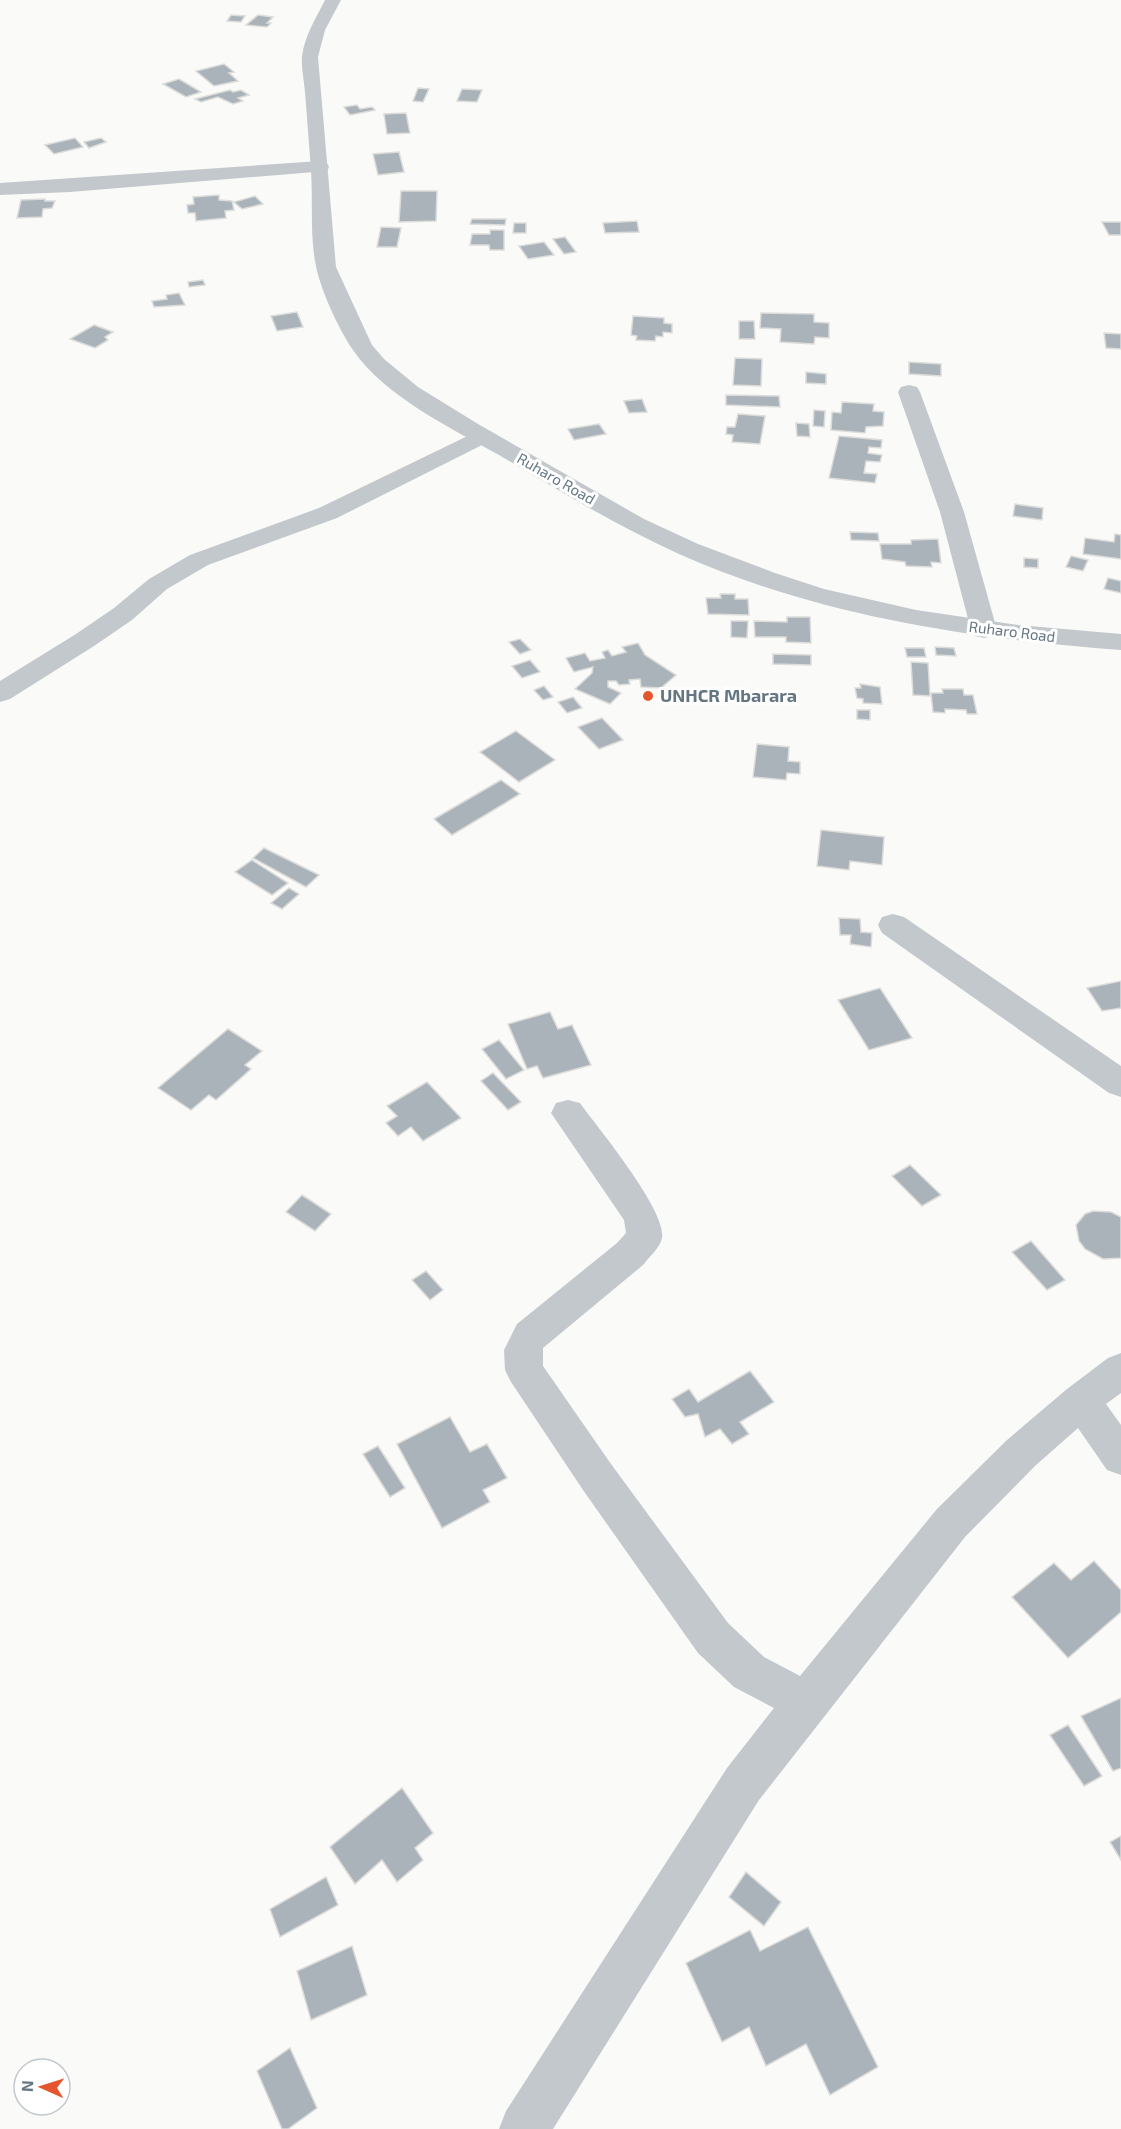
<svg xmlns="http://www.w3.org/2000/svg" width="1121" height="2129" font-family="'Exo 2',sans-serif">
<rect width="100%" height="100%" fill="#fafaf8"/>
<g fill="#aab3b9" stroke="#dcdcda" stroke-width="1.5">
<polygon points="231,15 245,16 241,22 227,21"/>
<polygon points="258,15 273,17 267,23 271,23 267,27 246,25"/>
<polygon points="224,64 234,72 229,73 238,81 214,86 196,71"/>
<polygon points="179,79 201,92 186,97 163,84"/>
<polygon points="418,88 429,89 423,102 413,101"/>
<polygon points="462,89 482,90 477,102 457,101"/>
<polygon points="230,90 233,92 241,90 249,95 238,98 243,101 233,104 218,97 201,102 195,99"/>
<polygon points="357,105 360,109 372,107 375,110 350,115 344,107"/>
<polygon points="406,113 410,133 387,134 384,114"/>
<polygon points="75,138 83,147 54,154 45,145"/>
<polygon points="101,138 106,142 89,148 84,142"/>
<polygon points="399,152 404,172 378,175 373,154"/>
<polygon points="401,191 437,191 436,221 399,222"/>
<polygon points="219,195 219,200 232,201 234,210 225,211 226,218 196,221 195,213 188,213 187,205 194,204 193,197"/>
<polygon points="255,196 263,204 242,209 234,202"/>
<polygon points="45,199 45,201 55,201 52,208 43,209 42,217 17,218 21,200"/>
<polygon points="472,219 506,219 505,225 470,224"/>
<polygon points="637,221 639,232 605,233 603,223"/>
<polygon points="1102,222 1121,222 1121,235 1109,235"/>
<polygon points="514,223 526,223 526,233 513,233"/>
<polygon points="381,227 401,228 397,247 377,247"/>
<polygon points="490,230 504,230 504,250 490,250 489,245 470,245 472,234 490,234"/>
<polygon points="565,237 576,252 564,254 553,239"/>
<polygon points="544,242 554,255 528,259 519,246"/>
<polygon points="203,280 205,285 189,287 188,282"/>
<polygon points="179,293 185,305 154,307 152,301 167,299 166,295"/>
<polygon points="297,312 303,327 277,331 271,316"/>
<polygon points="761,313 814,314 814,322 829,323 829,338 815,337 814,344 780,342 781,329 760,328"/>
<polygon points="633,316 664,318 664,323 672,324 672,333 663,332 663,337 656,336 655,341 636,340 637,336 631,335"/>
<polygon points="739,321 754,321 755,339 739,339"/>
<polygon points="94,325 113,332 105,337 108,340 95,348 70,339"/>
<polygon points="1104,333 1121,334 1121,349 1106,348"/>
<polygon points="735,358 762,359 761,386 733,385"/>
<polygon points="909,362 941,364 941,376 909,374"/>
<polygon points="806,372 826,374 826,384 806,383"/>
<polygon points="726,395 779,396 780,407 726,405"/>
<polygon points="642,399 647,412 629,413 624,401"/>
<polygon points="842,402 874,404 873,411 884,412 883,426 866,427 865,433 831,430 832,412 841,413"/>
<polygon points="814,410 825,411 824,427 813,426"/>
<polygon points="738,414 765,416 760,444 732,442 733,435 726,434 727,427 735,427"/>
<polygon points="796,423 809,424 810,437 797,436"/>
<polygon points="599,424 606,434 574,440 568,429"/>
<polygon points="839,436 882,440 881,448 869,447 868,453 882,455 880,462 866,461 864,473 877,474 875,483 829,478"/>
<polygon points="1015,504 1043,508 1042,520 1013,516"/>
<polygon points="850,532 878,533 879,541 851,540"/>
<polygon points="1115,534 1121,535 1121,559 1083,554 1085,538 1114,542"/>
<polygon points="938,539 941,563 931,562 932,567 906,566 905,562 882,559 880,544 911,544 911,540"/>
<polygon points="1071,556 1088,560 1083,571 1066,567"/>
<polygon points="1024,558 1038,559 1038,568 1024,567"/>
<polygon points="1108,578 1121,581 1121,593 1104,589"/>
<polygon points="720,594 735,594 735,599 748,599 749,615 708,614 706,598 721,598"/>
<polygon points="787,617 810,617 811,643 786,642 786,637 755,637 754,621 787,622"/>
<polygon points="731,621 748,621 747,638 731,637"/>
<polygon points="520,639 531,650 520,654 509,642"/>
<polygon points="638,643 645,655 676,675 661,688 641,687 640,679 629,680 630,684 619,685 616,681 608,681 608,687 621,693 610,704 575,689 592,673 593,667 574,672 566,658 585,653 590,661 605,658 602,652 608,650 612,656 626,652 622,647"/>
<polygon points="935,647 954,648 956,656 936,655"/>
<polygon points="905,648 924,648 926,657 907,657"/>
<polygon points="773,654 811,655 811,665 773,664"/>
<polygon points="530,660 540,672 522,678 512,666"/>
<polygon points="911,662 928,663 930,696 913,695"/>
<polygon points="860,684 880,687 882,704 863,703 863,699 857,698 855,688 861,688"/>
<polygon points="544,686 553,697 543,700 534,690"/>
<polygon points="942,689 963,689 964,695 973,695 977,714 967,714 966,710 945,709 945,713 933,712 931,693 943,693"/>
<polygon points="573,697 582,708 567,713 558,702"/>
<polygon points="857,710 870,710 870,720 857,719"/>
<polygon points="602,718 623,740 599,749 578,727"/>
<polygon points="516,731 555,760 519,782 480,752"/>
<polygon points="757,744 789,747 788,761 800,762 800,774 787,773 786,780 753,777"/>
<polygon points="501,780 520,794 452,835 434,819"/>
<polygon points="821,830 884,837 882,865 850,861 849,870 817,866"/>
<polygon points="264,848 319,875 306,887 253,858"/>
<polygon points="252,860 288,883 272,895 235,872"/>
<polygon points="289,888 299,894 282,909 271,903"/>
<polygon points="839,918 860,919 861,932 872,933 871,947 850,944 851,935 840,935"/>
<polygon points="1121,981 1121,1008 1102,1011 1087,988"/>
<polygon points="880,988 912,1038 869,1050 838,1000"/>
<polygon points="550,1012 558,1029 572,1025 591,1065 543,1078 537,1066 527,1069 508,1024"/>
<polygon points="228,1029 262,1051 245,1065 251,1069 216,1100 209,1095 191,1110 158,1088"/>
<polygon points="499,1040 524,1070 506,1079 482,1049"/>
<polygon points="493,1073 521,1102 508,1110 481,1081"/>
<polygon points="427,1082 461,1118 423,1141 411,1127 398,1136 386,1123 397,1116 387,1106"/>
<polygon points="910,1165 941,1195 922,1206 892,1176"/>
<polygon points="302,1195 331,1214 315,1231 286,1212"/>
<polygon points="1093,1211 1111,1212 1121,1217 1121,1258 1103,1259 1085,1249 1079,1241 1076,1225 1085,1214"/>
<polygon points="1031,1241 1065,1280 1047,1290 1012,1252"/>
<polygon points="426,1271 443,1290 430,1300 412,1280"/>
<polygon points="750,1371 774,1402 740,1422 749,1434 732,1444 720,1429 705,1437 698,1414 685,1417 672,1399 689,1389 698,1402"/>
<polygon points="450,1417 470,1452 487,1444 507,1478 483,1490 490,1502 442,1528 397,1444"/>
<polygon points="378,1446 405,1488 390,1497 363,1454"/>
<polygon points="1094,1561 1121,1590 1121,1612 1068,1658 1012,1597 1054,1563 1071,1580"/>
<polygon points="1121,1698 1121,1768 1113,1771 1081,1716"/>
<polygon points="1068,1725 1102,1776 1084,1786 1050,1735"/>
<polygon points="402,1788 433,1833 415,1848 423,1860 397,1882 382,1860 355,1884 330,1847"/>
<polygon points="1121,1836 1121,1860 1110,1842"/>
<polygon points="746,1872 781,1902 764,1926 729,1897"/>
<polygon points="326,1877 338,1905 280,1937 270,1909"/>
<polygon points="808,1927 878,2067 830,2095 806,2044 766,2066 749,2027 722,2042 686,1963 750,1930 760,1951"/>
<polygon points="352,1946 367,1995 311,2020 297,1971"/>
<polygon points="290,2048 317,2108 288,2129 282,2129 257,2071"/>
</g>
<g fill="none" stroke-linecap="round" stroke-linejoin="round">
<g fill="#c3c8cc" fill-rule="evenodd">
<polygon points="320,161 327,163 329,167 327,171 70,192 0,195 0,183"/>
<polygon points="909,385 917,387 920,392 964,512 997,630 993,636 984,638 975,636 971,630 940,512 898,392 901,387"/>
<polygon points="482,429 490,431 493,436 490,441 337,518 208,565 167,589 132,620 94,646 10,699 0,702 0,681 76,634 114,608 149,579 190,555 319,508"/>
<polygon points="893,914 904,917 1121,1066 1121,1097 1109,1093 882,933 878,925 882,917"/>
<path d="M568 1100 580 1103C598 1128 667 1211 662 1238 660 1248 649 1257 643 1265L543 1348V1366L611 1464 728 1623 764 1657 800 1676 937 1509 1007 1440 1067 1389 1108 1358 1121 1353V1393L1106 1404 1121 1425V1475L1107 1470 1078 1428 1035 1466 965 1537 759 1800 553 2129H499L506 2111 727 1768 774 1708 734 1687 698 1653 583 1490 511 1382 505 1370 504 1350 517 1324 617 1243 626 1233 624 1220 551 1113 556 1103Z"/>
</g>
<path fill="#c3c8cc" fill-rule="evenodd" d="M325 0H341L325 30 318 57 336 267 372 345 384 359 418 387 478 424 644 519 698 544 775 573 824 589 916 610 1018 625 1121 634V650C971 639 818 616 679 554 617 526 558 490 499 455 451 428 384 396 353 350 338 328 319 287 315 261 310 231 313 200 311 170 309 144 307 118 305 92 304 80 301 67 302 56 305 35 316 18 325 0Z"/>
</g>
<circle fill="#e4572e" stroke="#fff" stroke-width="2" cx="648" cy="696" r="6"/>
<g text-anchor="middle" stroke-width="6" stroke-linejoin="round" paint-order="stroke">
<g font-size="15" fill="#657683" stroke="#fff">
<text transform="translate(556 479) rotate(30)" y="5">Ruharo Road</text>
<text transform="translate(1012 632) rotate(7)" y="5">Ruharo Road</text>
</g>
<g font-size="18" font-weight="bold" fill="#657683" stroke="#fff" text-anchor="start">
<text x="660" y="702">UNHCR Mbarara</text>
</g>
</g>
<g transform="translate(42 2087) rotate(273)"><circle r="28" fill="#ffffff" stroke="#c1c8cd" stroke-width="1.5"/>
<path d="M0-4.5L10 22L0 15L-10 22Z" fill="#e4572e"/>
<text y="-9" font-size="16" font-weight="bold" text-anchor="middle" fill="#657683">N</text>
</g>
</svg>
